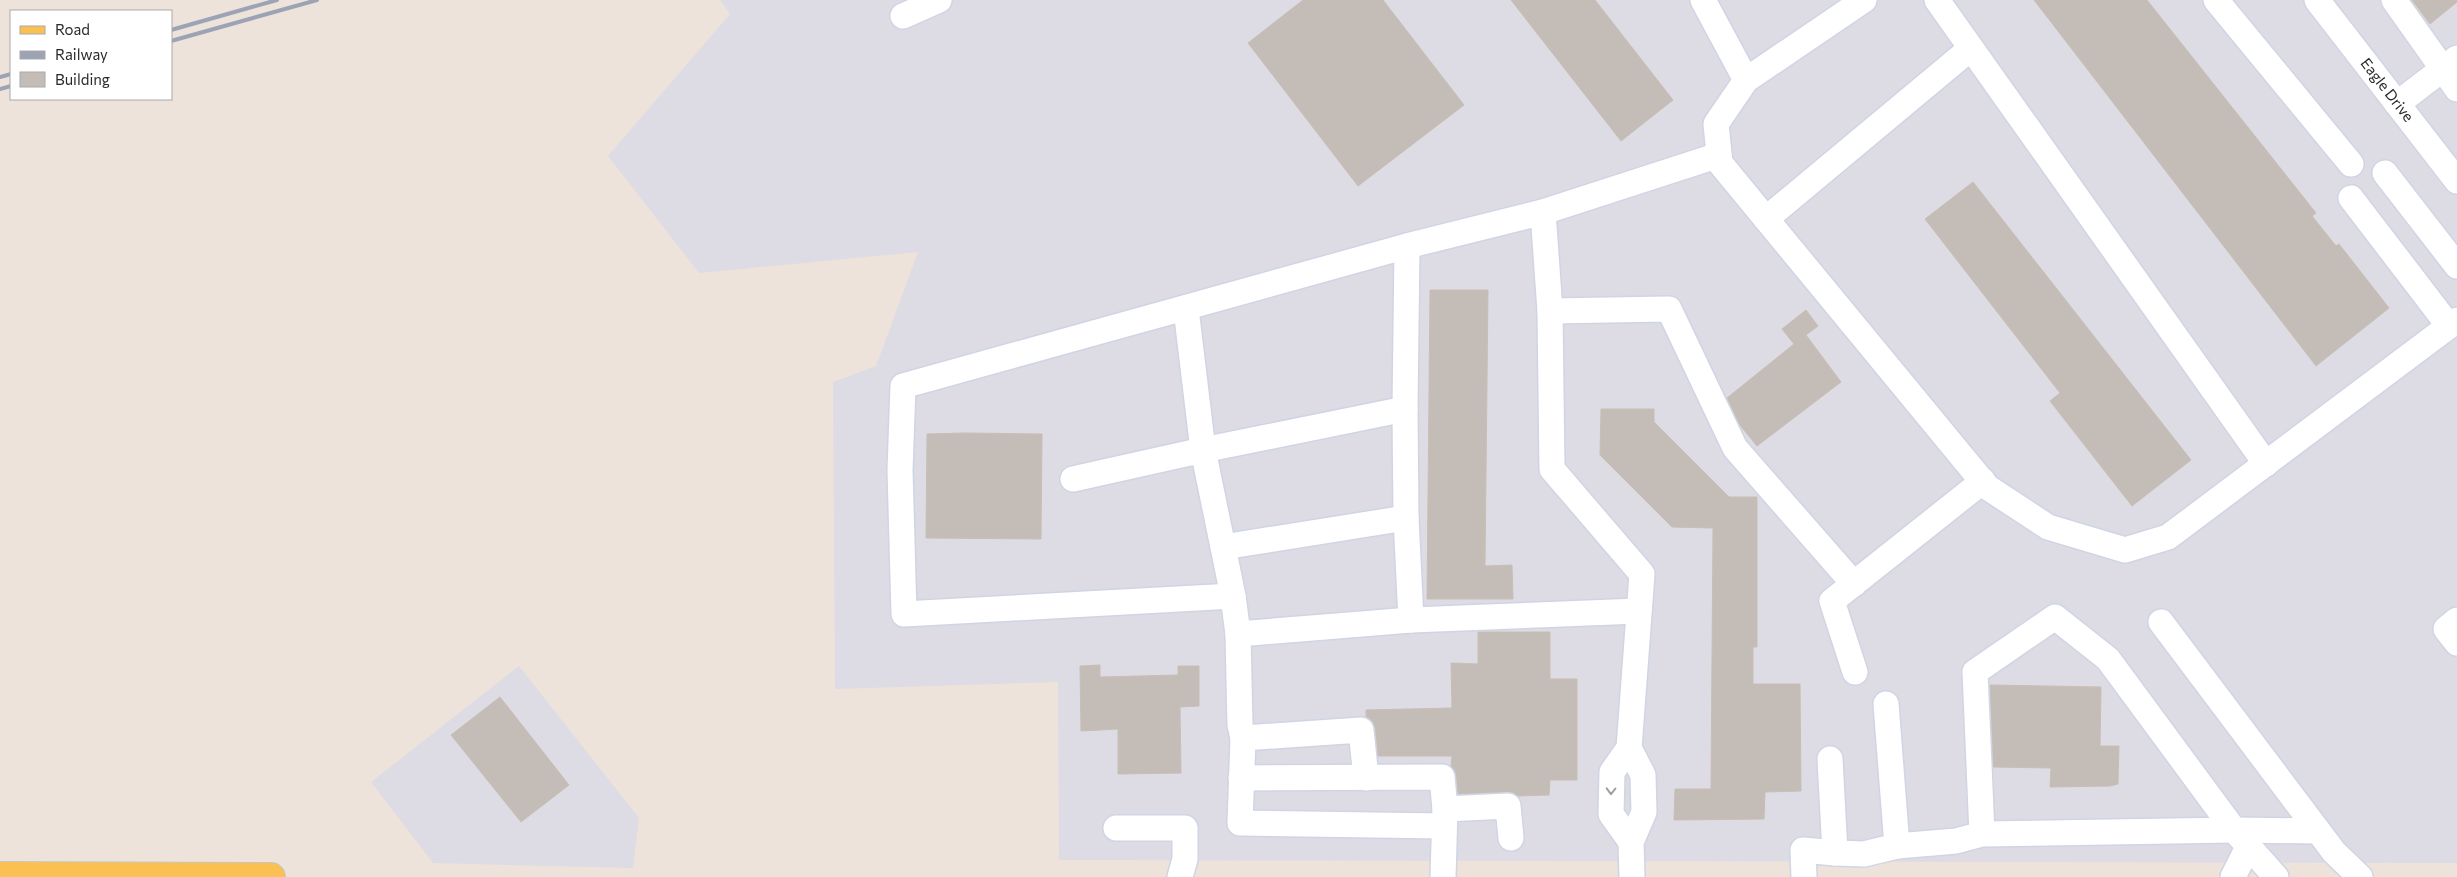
<svg xmlns="http://www.w3.org/2000/svg" width="2457" height="877" font-family="Commissioner,sans-serif">
<rect width="100%" height="100%" fill="#ede3da"/>
<g fill="#dddbe4">
<polygon points="720,0 2457,0 2457,863 1059,860 1058,682 835,689 833,382 876,366 918,252 699,273 608,156 730,14"/>
<polygon points="519,666 639,818 633,868 433,863 371,782"/>
</g>
<g fill="#c4bdb7" stroke="#c8bfb4">
<polygon points="1303,0 1383,0 1464,105 1358,186 1248,43"/>
<polygon points="1511,0 1595,0 1673,100 1621,141"/>
<polygon points="2034,0 2147,0 2316,213 2312,216 2336,246 2339,244 2389,308 2316,366"/>
<polygon points="2412,0 2457,0 2457,2 2430,24"/>
<polygon points="1973,182 2191,460 2132,506 2050,401 2060,393 1925,219"/>
<polygon points="1430,290 1488,290 1485,566 1512,565 1513,599 1427,599"/>
<polygon points="1806,310 1818,326 1806,335 1841,382 1757,446 1739,424 1727,398 1794,344 1782,329"/>
<polygon points="1601,409 1654,409 1654,422 1729,497 1757,497 1757,647 1753,647 1753,684 1800,684 1801,791 1765,792 1764,819 1674,820 1675,789 1711,789 1713,528 1672,527 1600,455"/>
<polygon points="965,433 1042,434 1041,539 926,538 927,434"/>
<polygon points="1478,632 1550,632 1550,679 1577,679 1577,780 1550,780 1549,795 1517,796 1507,792 1458,794 1456,775 1451,766 1452,756 1378,756 1375,728 1372,721 1366,717 1366,710 1452,708 1451,663 1478,664"/>
<polygon points="1100,665 1100,677 1178,675 1178,666 1199,666 1199,706 1180,707 1181,773 1118,774 1118,729 1081,731 1080,666"/>
<polygon points="1990,685 2101,687 2100,746 2119,746 2118,784 2110,786 2050,787 2051,768 1993,767"/>
<polygon points="500,697 569,785 521,822 451,735"/>
</g>
<g fill="none" stroke-linecap="round" stroke-linejoin="round">
<defs>
<g id="minor">
<polyline points="1703,0 1746,80 1716,124 1720,163 1987,487 2048,527 2125,550 2168,537 2457,320"/>
<polyline points="1937,0 2266,464"/>
<polyline points="2216,0 2351,164"/>
<polyline points="2317,0 2457,181"/>
<polyline points="2394,0 2457,89"/>
<polyline points="903,16 939,0"/>
<polyline points="1746,80 1864,0"/>
<polyline points="2397,104 2457,58"/>
<polyline points="2385,173 2457,266"/>
<polyline points="2351,198 2449,326"/>
<polyline points="1543,212 1550,311 1552,469 1642,574 1629,748 1643,775 1644,812 1631,842 1632,877"/>
<polyline points="1766,219 1970,49"/>
<polyline points="1186,309 1203,450 1405,409 1407,246"/>
<polyline points="1550,311 1669,309 1735,448 1854,584"/>
<polyline points="1405,409 1406,518"/>
<polyline points="1073,479 1203,450 1223,547"/>
<polyline points="1233,596 1223,547 1406,518 1411,620"/>
<polyline points="2457,620 2446,629 2457,643"/>
<polyline points="2161,622 2334,852 2360,877"/>
<polyline points="1238,634 1411,620 1639,611"/>
<polyline points="1855,672 1832,601 1983,481"/>
<polyline points="1243,738 1240,725 1238,634 1233,596 904,614 900,470 903,386 1407,246 1543,212 1719,155"/>
<polyline points="1629,748 1612,772 1611,814 1631,842"/>
<polyline points="1241,778 1442,777 1445,809"/>
<polyline points="1366,778 1361,730 1243,738 1240,823 1444,826"/>
<polyline points="1116,828 1185,828 1185,859 1180,877"/>
<polyline points="2234,830 2318,831"/>
<polyline points="2234,830 2276,877"/>
<polyline points="1897,846 1956,841 1982,834 1975,672 2055,617 2108,659 2234,830 1982,834"/>
<polyline points="1835,853 1864,854 1897,846 1886,704"/>
<polyline points="1443,877 1445,809 1508,806 1511,838"/>
<polyline points="1804,877 1803,850 1835,853 1830,759"/>
<polyline points="2233,877 2249,845"/>
</g>
<polyline id="major" points="0,876 271,877"/>
</defs>
<use href="#minor" stroke="#cfd5e4" stroke-width="28"/>
<use href="#major" stroke="#c7c7c7" stroke-width="30"/>
<use href="#minor" stroke="#fff" stroke-width="25"/>
<use href="#major" stroke="#fac152" stroke-width="28"/>
<g stroke="#9ca3b5" stroke-width="4">
<polyline points="171,30 277,0"/>
<polyline points="171,41 317,0"/>
<polyline points="0,77 11,74"/>
<polyline points="0,89 11,86"/>
</g>
</g>
<defs><path id="oneway-chevron" d="M-2-3.5L2.5 0L-2 3.5" fill="none" stroke-width="1.6" stroke-linecap="round" stroke-linejoin="round" transform="scale(1.25)"/></defs>
<use stroke="#9f9f9f" href="#oneway-chevron" transform="translate(1611 791) rotate(91)"/>
<g text-anchor="middle" stroke-width="4" stroke-linejoin="round" paint-order="stroke">
<g font-size="15" fill="#292929" stroke="#fff">
<text transform="translate(2387 90) rotate(52)" y="5">Eagle Drive</text>
</g>
</g>
<rect x="10" y="10" width="162" height="90" fill="#ffffff" stroke="#a9a9a9"/>
<rect x="20" y="26" width="25" height="8" fill="#fac152" stroke="#a9a9a9"/>
<text x="55" y="35" font-size="15" fill="#292929">Road</text>
<rect x="20" y="51" width="25" height="8" fill="#9ca3b5" stroke="#a9a9a9"/>
<text x="55" y="60" font-size="15" fill="#292929">Railway</text>
<rect x="20" y="72" width="25" height="15" fill="#c4bdb7" stroke="#a9a9a9"/>
<text x="55" y="85" font-size="15" fill="#292929">Building</text>
</svg>
